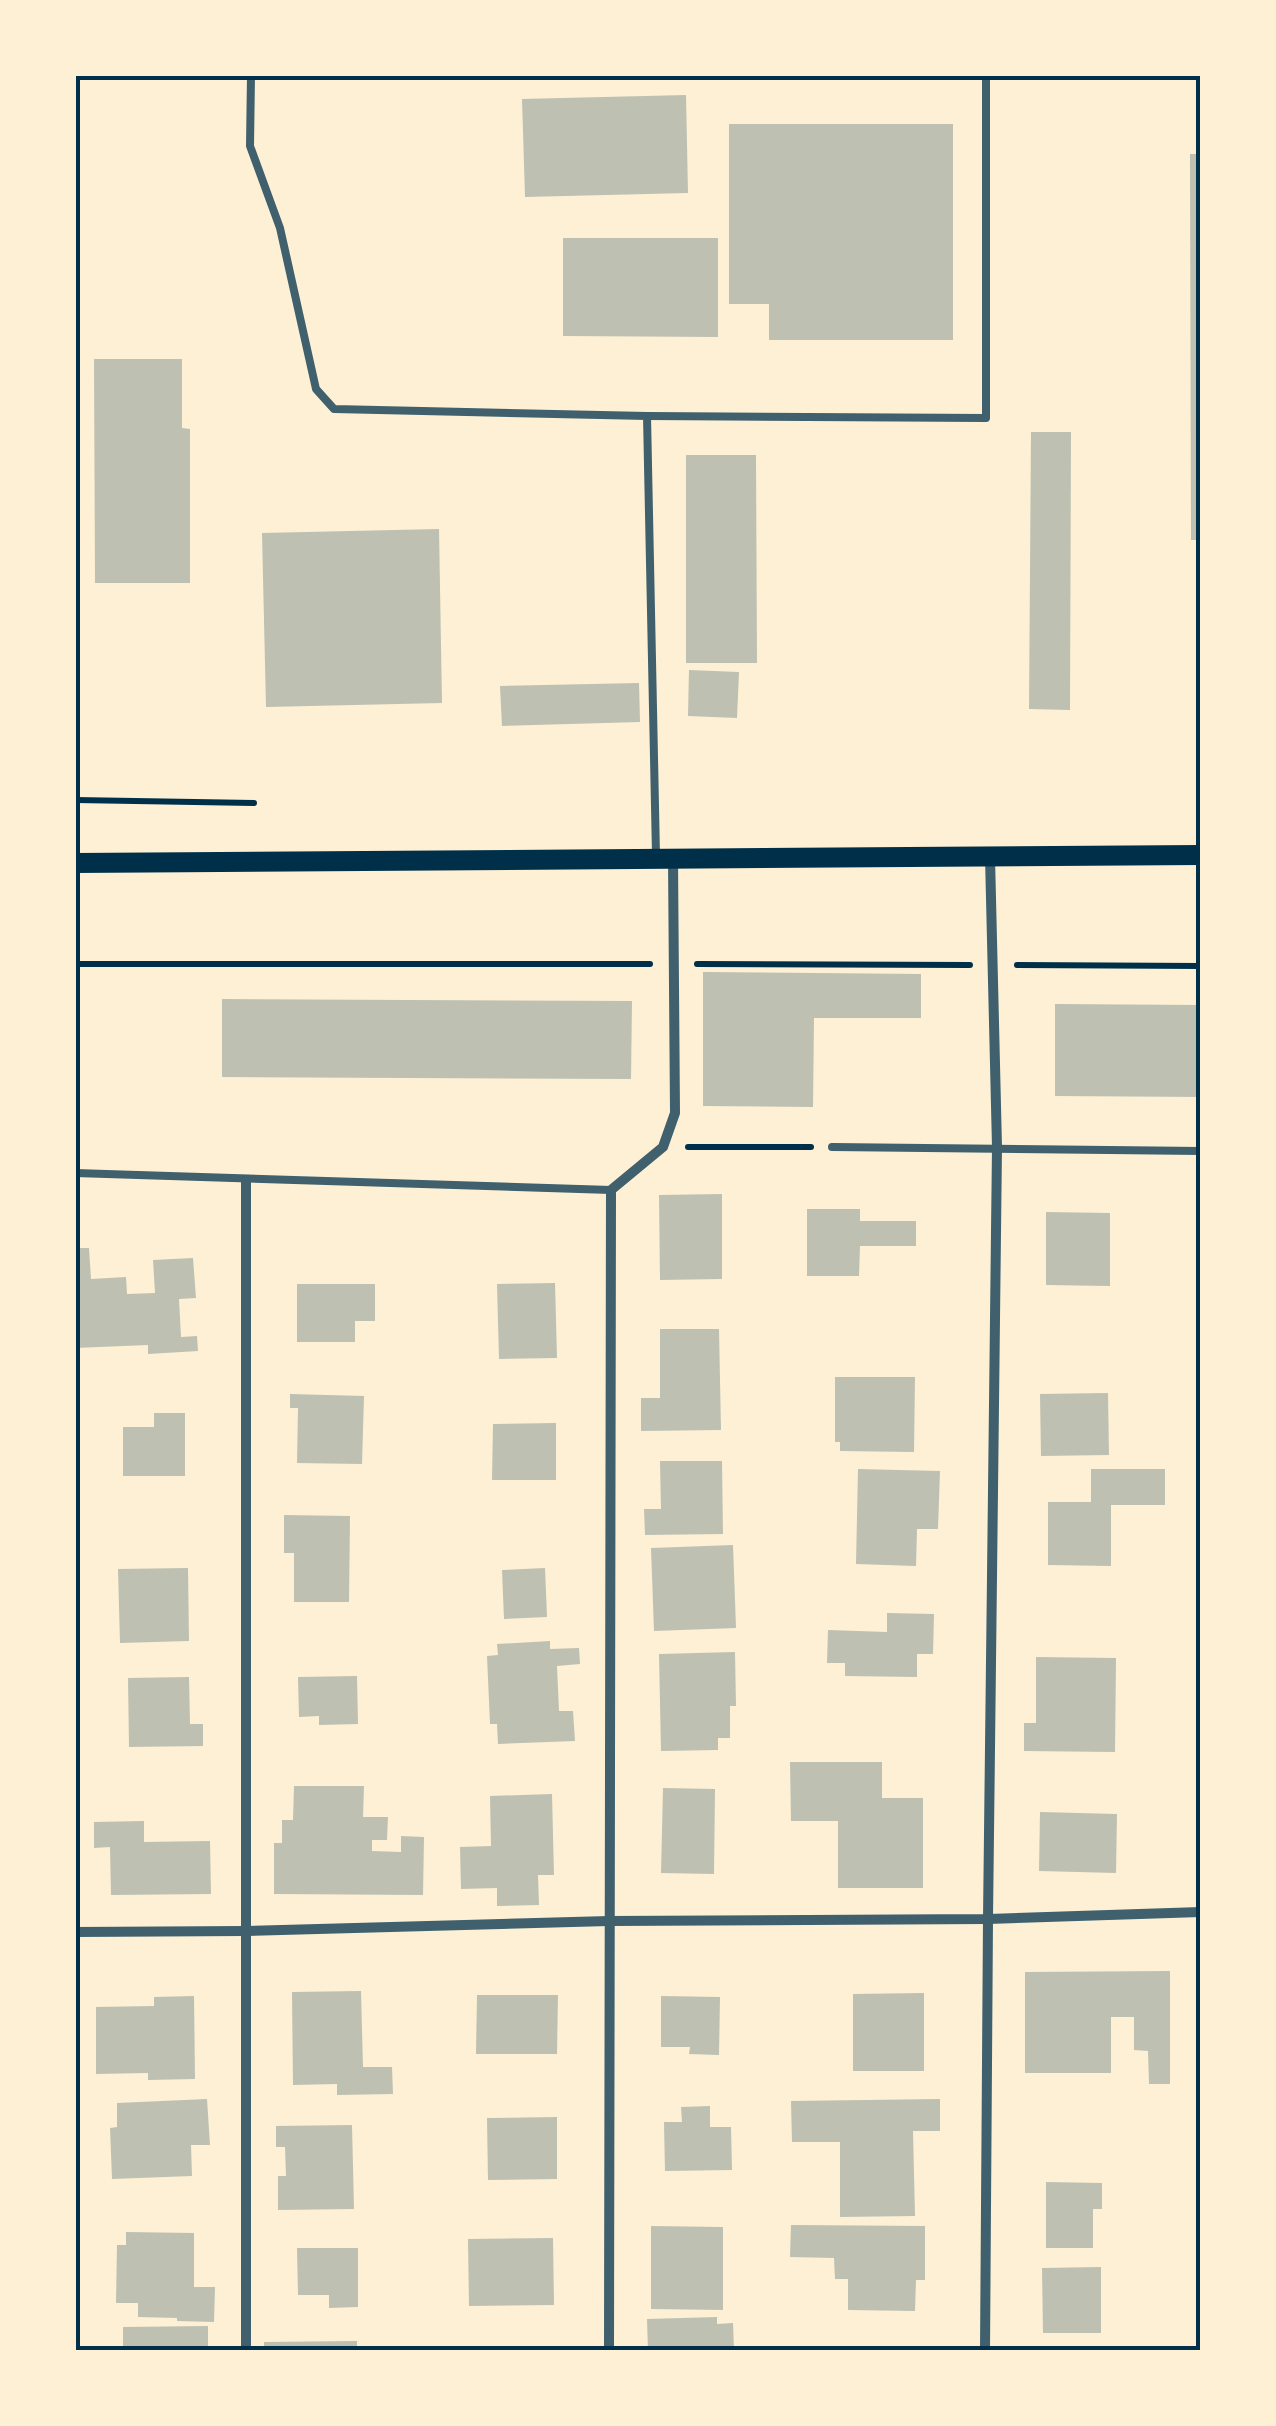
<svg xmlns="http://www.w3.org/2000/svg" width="1276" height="2426" font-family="Rubik,sans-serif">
<rect width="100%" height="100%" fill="#fdf0d5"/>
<g fill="#bec0b2">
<polygon points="686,95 688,193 525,197 522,99"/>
<polygon points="729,124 953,124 953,340 769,340 769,304 729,304"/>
<polygon points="1190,154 1201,154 1201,540 1191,540"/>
<polygon points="563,238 718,238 718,337 563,336"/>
<polygon points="94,359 182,359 182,428 190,429 190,583 95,583"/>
<polygon points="1031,432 1071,432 1070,710 1029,709"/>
<polygon points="686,455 756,455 757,663 686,663"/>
<polygon points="439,529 442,703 266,707 262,533"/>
<polygon points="689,670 739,672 737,718 688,716"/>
<polygon points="639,683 640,722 502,726 500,686"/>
<polygon points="703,972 921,974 921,1018 814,1018 813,1107 703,1106"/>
<polygon points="222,999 632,1001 631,1079 222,1077"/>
<polygon points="1055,1004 1201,1005 1201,1097 1055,1096"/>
<polygon points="722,1194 722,1279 660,1280 659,1195"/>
<polygon points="807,1209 860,1209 860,1221 916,1221 916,1246 860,1246 859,1276 807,1276"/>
<polygon points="1046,1212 1110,1213 1110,1286 1046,1285"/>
<polygon points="75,1248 89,1248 91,1279 126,1277 127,1294 155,1293 153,1260 193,1258 196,1298 179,1299 181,1337 197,1336 198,1351 148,1354 148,1345 75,1348"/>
<polygon points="555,1283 557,1358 499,1359 497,1284"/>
<polygon points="297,1284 375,1284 375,1321 355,1321 355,1342 297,1342"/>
<polygon points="660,1329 719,1329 721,1430 641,1431 641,1398 660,1398"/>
<polygon points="835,1377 915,1377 914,1452 840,1451 840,1442 835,1442"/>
<polygon points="1108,1393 1109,1455 1041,1456 1040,1394"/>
<polygon points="290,1394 364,1396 362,1464 297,1463 298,1408 290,1408"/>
<polygon points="154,1413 185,1413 185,1476 123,1476 123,1427 154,1427"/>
<polygon points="556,1423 556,1480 492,1480 493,1424"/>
<polygon points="660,1461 722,1461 723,1534 645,1535 644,1509 661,1509"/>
<polygon points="858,1469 940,1471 938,1529 917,1529 916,1566 856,1564"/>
<polygon points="1091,1469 1165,1469 1165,1505 1111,1505 1111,1566 1048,1565 1048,1502 1091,1502"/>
<polygon points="284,1515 350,1516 349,1602 294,1602 294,1553 284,1553"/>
<polygon points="733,1545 736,1628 654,1631 651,1548"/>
<polygon points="188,1568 189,1641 120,1643 118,1569"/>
<polygon points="545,1568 547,1617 504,1619 502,1570"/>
<polygon points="887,1613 934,1614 933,1654 917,1654 917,1677 845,1676 845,1663 827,1663 828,1630 887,1632"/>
<polygon points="550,1641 550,1649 579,1648 580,1664 557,1666 559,1711 573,1711 575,1741 498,1744 497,1724 490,1724 487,1656 498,1655 497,1644"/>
<polygon points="735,1652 736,1706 730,1706 730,1738 718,1738 718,1750 661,1751 659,1654"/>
<polygon points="1036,1657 1116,1658 1115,1752 1024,1751 1024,1723 1036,1723"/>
<polygon points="357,1676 358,1724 319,1725 319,1716 299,1717 298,1677"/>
<polygon points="189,1677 190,1724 203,1724 203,1746 129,1747 128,1678"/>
<polygon points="790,1762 882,1762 882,1798 923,1798 923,1888 838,1888 838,1821 791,1821"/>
<polygon points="294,1786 364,1786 363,1817 388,1817 387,1840 372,1840 372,1851 401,1852 401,1836 424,1837 423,1895 274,1894 274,1843 282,1843 282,1820 293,1820"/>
<polygon points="663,1788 715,1789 714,1874 661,1873"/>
<polygon points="552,1794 554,1875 538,1875 539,1905 497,1906 497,1888 461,1889 460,1847 491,1846 490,1796"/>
<polygon points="1040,1812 1117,1814 1116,1873 1039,1871"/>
<polygon points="144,1821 144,1842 210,1841 211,1894 111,1895 110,1847 94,1848 94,1822"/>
<polygon points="1170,1971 1170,2084 1149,2084 1148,2051 1134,2050 1134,2017 1111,2017 1111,2073 1025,2073 1025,1972"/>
<polygon points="361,1991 363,2067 392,2067 393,2094 337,2095 337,2084 293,2085 292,1992"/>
<polygon points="924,1993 924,2071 853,2071 853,1994"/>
<polygon points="477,1995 558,1995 557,2054 476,2054"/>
<polygon points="194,1996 195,2079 148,2080 148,2073 96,2074 96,2007 154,2006 154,1997"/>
<polygon points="661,1996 720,1997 719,2055 689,2054 690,2047 661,2047"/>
<polygon points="207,2099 210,2145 191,2145 192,2176 112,2179 110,2128 117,2127 117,2103"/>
<polygon points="940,2099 940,2131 913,2131 915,2216 840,2217 840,2142 792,2142 791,2101"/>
<polygon points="710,2106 710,2127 731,2127 732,2170 665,2171 664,2122 682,2122 681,2107"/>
<polygon points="557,2117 557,2179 488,2180 487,2118"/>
<polygon points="352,2125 354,2209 278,2210 278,2176 286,2176 285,2147 276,2147 276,2126"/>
<polygon points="1046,2182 1102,2183 1102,2209 1093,2209 1093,2248 1046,2248"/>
<polygon points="791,2225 925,2226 925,2280 916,2280 915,2311 848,2310 848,2279 835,2279 834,2258 790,2257"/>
<polygon points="651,2226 723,2227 723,2310 651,2309"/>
<polygon points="126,2232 194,2233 194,2287 215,2287 214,2322 177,2321 177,2318 138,2317 138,2303 116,2303 117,2245 126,2245"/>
<polygon points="553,2238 554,2305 469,2306 468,2239"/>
<polygon points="297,2248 358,2248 358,2307 329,2308 329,2295 298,2295"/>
<polygon points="1101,2267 1101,2333 1043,2333 1042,2268"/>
<polygon points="717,2317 717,2324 733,2323 734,2351 648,2351 647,2319"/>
<polygon points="208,2326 208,2350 123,2351 123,2327"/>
<polygon points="357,2341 357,2351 264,2351 264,2342"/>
</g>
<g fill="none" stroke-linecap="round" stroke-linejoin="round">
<g stroke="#003049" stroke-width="6">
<polyline points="75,800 254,803"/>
<polyline points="75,964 650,964"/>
<polyline points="697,964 970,965"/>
<polyline points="1017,965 1201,966"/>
<polyline points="688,1147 811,1147"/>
</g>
<g stroke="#3f606c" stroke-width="8">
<polyline points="251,75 250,146 280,228 316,389 334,409 647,416 656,855"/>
<polyline points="647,416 986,418 986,75"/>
<polyline points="832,1147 1201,1151"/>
<polyline points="75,1173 611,1190"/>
</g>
<g stroke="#3f606c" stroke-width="10">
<polyline points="246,1180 246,2351"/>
<polyline points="75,1932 245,1931 609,1921 988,1919 1201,1912"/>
<polyline points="609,2351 611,1190 663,1147 675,1113 673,859"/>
<polyline points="985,2351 988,1919 997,1147 990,857"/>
</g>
<polyline stroke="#003049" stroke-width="20" points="75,863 1201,855"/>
</g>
<rect width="1276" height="2426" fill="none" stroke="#fdf0d5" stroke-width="155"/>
<rect x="78" y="78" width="1120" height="2270" fill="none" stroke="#003049" stroke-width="4"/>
</svg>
